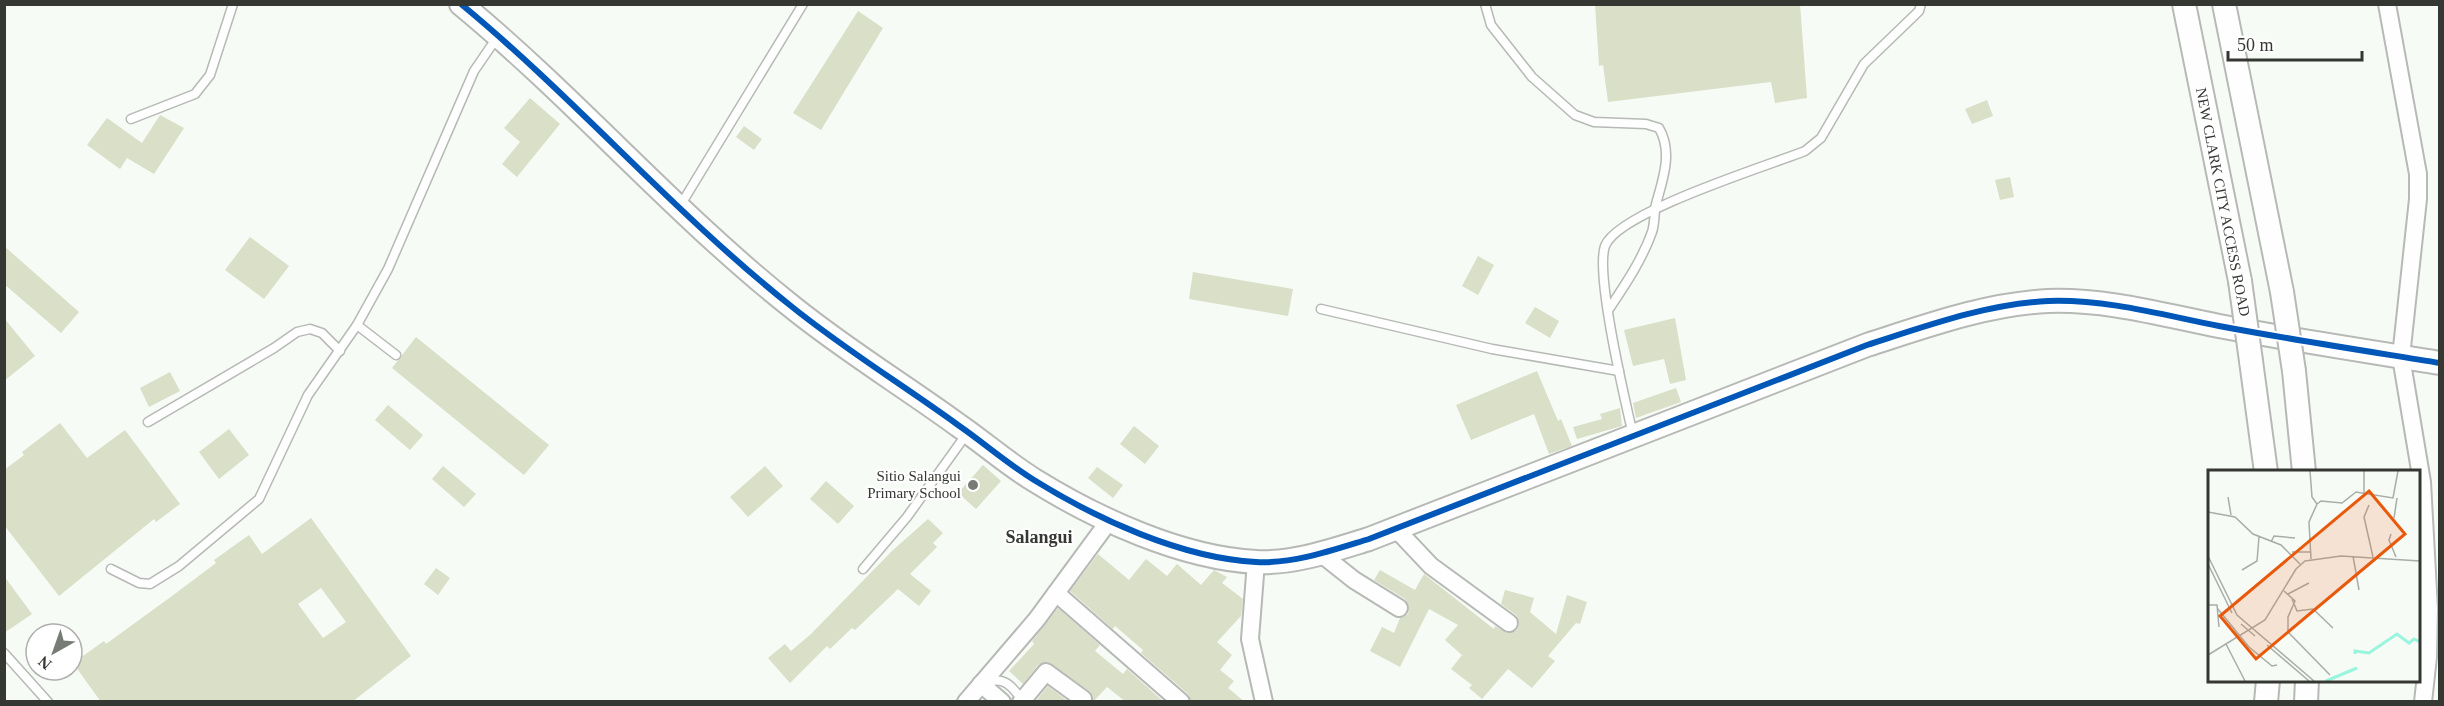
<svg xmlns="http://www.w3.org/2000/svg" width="2444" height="706" font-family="Georgia,serif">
<rect width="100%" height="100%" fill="#f7fbf5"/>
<g fill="#dadfc8" fill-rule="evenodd">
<polygon points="1595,4 1800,4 1807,98 1775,103 1771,82 1608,102 1603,65 1599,66"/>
<polygon points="858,11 883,28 821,130 793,113"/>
<polygon points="530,98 560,124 517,177 502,164 520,142 504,128"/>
<polygon points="1987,100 1993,116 1972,124 1965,109"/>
<polygon points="160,115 184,128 154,174 127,158 120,169 87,145 107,118 142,143"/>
<polygon points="744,126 762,139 754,150 736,137"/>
<polygon points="2010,177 2014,197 2000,200 1995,180"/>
<polygon points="250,237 289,266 264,299 225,270"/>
<polygon points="4,246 79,312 61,333 4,284"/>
<polygon points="1478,256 1494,265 1478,295 1462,286"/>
<polygon points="1193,272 1293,289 1288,316 1189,299"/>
<polygon points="1535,307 1559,321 1550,338 1525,323"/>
<polygon points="4,318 35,356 4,381"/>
<polygon points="1675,318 1686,380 1670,384 1664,359 1633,366 1624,330"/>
<polygon points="416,337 549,445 524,475 392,368"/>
<polygon points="1537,371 1558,421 1561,419 1572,446 1549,454 1534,414 1471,440 1456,405"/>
<polygon points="170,372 180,391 149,407 140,388"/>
<polygon points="1676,388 1681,402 1636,418 1633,403"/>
<polygon points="388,405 423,435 410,450 375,420"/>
<polygon points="1620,408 1622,426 1577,439 1573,427 1602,419 1600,414"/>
<polygon points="60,423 87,458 125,430 180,504 156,522 154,519 59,596 4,525 4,470 24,455 22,452"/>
<polygon points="1134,426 1159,446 1145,464 1120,444"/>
<polygon points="229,429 249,455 219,479 199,452"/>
<polygon points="983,465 1001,481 976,509 958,493"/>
<polygon points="443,466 476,494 464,507 432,479"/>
<polygon points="765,466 783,486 748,517 730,497"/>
<polygon points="1097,467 1123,485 1113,498 1088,478"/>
<polygon points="826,481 854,506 838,524 810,499"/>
<path d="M311 518 411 656 352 702H101L73 663 104 641 106 644 172 596 216 563 214 560 249 535 262 554ZM321 588 346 622 323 638 298 604Z"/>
<polygon points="928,519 943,533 933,543 937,547 910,574 931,591 919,606 898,589 855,630 852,628 830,649 827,646 790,683 768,658 785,644 791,651 811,634 892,551"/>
<polygon points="1098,554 1129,580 1146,559 1167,576 1177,564 1201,585 1214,570 1227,577 1222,583 1243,599 1241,616 1217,642 1232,655 1220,670 1234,681 1228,688 1245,702 1191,702 1188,694 1141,653 1143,650 1115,626 1113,629 1070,591"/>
<polygon points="436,568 450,578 438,595 424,584"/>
<polygon points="1380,570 1415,590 1424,574 1494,629 1495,626 1507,633 1517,630 1519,624 1516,615 1501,604 1505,590 1534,598 1530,612 1556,634 1567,595 1587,602 1580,624 1576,623 1548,656 1555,661 1532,688 1508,669 1482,699 1469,688 1472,685 1451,669 1462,655 1445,640 1458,625 1429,609 1400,667 1370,651 1382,627 1394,633 1400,618 1408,614 1409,609 1405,599 1374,580"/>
<polygon points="4,576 32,614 4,633"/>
<polygon points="1058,608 1100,645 1095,651 1123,674 1127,669 1164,702 1126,702 1107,687 1093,702 1089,691 1048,662 1038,665 1023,684 1009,671 1034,644 1032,641"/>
<polygon points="1048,686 1069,702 1035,702"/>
</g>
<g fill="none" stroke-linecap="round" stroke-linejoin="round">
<defs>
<g id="lane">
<path d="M1485 4 1491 25 1532 77 1575 115 1594 122 1646 124 1659 128C1673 152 1663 179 1656 204 1654 213 1655 223 1652 232 1642 260 1625 285 1609 309"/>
<polyline points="131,119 195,94 210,75 233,4"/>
<polyline points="680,206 803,4"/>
<polyline points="1321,309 1492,349 1619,371"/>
<polyline points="357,325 396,355"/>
<polyline points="148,422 274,348 297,332 310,329 322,333 340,351"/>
<path d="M1633 435C1625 400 1595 274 1605 246 1618 212 1767 166 1805 151L1821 138 1864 64 1919 11 1921 4"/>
<polyline points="111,569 139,583 150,584 179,566 259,499 308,395 357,325 388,269 474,71 498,36"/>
<polyline points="863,569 907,517 968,432"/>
<polyline points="4,653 48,702"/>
<path d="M987 683C1003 675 1013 687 1022 700"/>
</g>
<g id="street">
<polyline points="2387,4 2418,174 2418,199 2401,357 2422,482 2429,609 2428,657 2423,702"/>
<polyline points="1396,529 1431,566 1509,623"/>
<polyline points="1320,553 1354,580 1399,608"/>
<polyline points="1256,562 1250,639 1264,702"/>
<polyline points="1056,593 1181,702"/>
<polyline points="981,684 1002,702"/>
<polyline points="966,702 1037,619 1109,521"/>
<polyline points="1021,702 1046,672 1083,699"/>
</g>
<g id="secondary">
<path d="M461 4C576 99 675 214 791 306 844 349 903 385 958 425 984 443 1008 464 1034 480 1097 519 1181 558 1256 562 1294 564 1333 550 1369 539L1867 345C1926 326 1986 304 2048 301 2107 299 2163 315 2219 326 2293 340 2366 351 2440 363"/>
<polyline points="2184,4 2240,281"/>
<polyline points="2224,4 2282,292"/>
<polyline points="2251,361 2266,472"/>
<polyline points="2294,371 2304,472"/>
<polyline points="2266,702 2268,680"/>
<polyline points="2306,702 2307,680"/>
</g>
</defs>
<use href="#lane" stroke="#b6b9b5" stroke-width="11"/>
<use href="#street" stroke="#b6b9b5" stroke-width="20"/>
<use href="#secondary" stroke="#b6b9b5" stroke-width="26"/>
<use href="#lane" stroke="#fefefe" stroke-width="8"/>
<use href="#street" stroke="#fefefe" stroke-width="16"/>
<use href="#secondary" stroke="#fefefe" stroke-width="22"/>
<defs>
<g id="secondary-bridge">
<polyline points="2240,281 2251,361"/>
<polyline points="2282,292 2294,371"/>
</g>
</defs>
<use href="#secondary-bridge" stroke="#b6b9b5" stroke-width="26" stroke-linecap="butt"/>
<use href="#secondary-bridge" stroke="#fefefe" stroke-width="22"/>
<defs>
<path id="cycleway" d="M461 4C576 99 675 214 791 306 844 349 903 385 958 425 984 443 1008 464 1034 480 1097 519 1181 558 1256 562 1294 564 1333 550 1369 539L1867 345C1926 326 1986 304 2048 301 2107 299 2163 315 2219 326 2293 340 2366 351 2440 363"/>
</defs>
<use href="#cycleway" stroke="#fff" stroke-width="10"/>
<use href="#cycleway" stroke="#0057b8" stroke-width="6"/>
</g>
<circle fill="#787c76" stroke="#fff" stroke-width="2" cx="973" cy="485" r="6"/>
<g text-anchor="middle" stroke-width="4.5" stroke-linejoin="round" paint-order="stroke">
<g font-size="15" fill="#343732" stroke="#fff">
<text transform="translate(2223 202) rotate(79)" y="5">NEW CLARK CITY ACCESS ROAD</text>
</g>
<g font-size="15" fill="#343732" stroke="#fff" text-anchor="end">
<text x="961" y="481">Sitio Salangui<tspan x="961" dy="17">Primary School</tspan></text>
</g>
<g font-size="18" font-weight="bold" fill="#343732" stroke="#fff">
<text x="1039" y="543">Salangui</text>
</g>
</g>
<g transform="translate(2208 470)">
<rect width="212" height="212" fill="#f7fbf5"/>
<path fill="none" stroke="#99f5de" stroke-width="3" d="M147 184V181L161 183 189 164 201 173 206 169 212 172M118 211 149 198"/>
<path fill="none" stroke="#a9ada7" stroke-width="1.5" d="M102 1 104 27 109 34 101 52 103 89M156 1V23M20 27 23 45M109 34 113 31 134 33 148 22 185 28 190 1M161 35 156 47 165 87M0 42 27 47 45 64 73 75 92 94M186 48 189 28M183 64 181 70 188 87M63 72 66 66 87 68M84 82H103M0 86 29 145 106 211M145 86 151 120M0 94 24 143M34 100 49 91 51 67M76 121 87 131 80 147V162L122 205M80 124 101 113M84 129 89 141 105 139 125 158M0 135H9L11 157M9 138 41 177 64 196 69 195M33 154 47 166M18 174 37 211M59 175 101 211M0 185 57 150 88 99 97 91 133 86 212 91"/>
<path fill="#e8590c" fill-opacity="0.15" stroke="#e8590c" stroke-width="3" d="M161 21 197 64 48 189 12 146Z"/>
<rect width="212" height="212" fill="none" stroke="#343732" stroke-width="3"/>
</g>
<rect width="2444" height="706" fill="none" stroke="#343732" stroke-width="12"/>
<g transform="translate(54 652) rotate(220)"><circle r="28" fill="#ffffff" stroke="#aeafad" stroke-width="1.5"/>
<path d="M0-4.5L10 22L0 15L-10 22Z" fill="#787c76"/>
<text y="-9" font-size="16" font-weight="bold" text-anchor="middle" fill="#343732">N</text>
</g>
<path d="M2228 51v9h134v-9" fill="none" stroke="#343732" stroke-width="3"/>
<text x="2237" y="51" font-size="18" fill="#343732" stroke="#ffffff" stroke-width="4.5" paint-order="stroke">50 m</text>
</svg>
